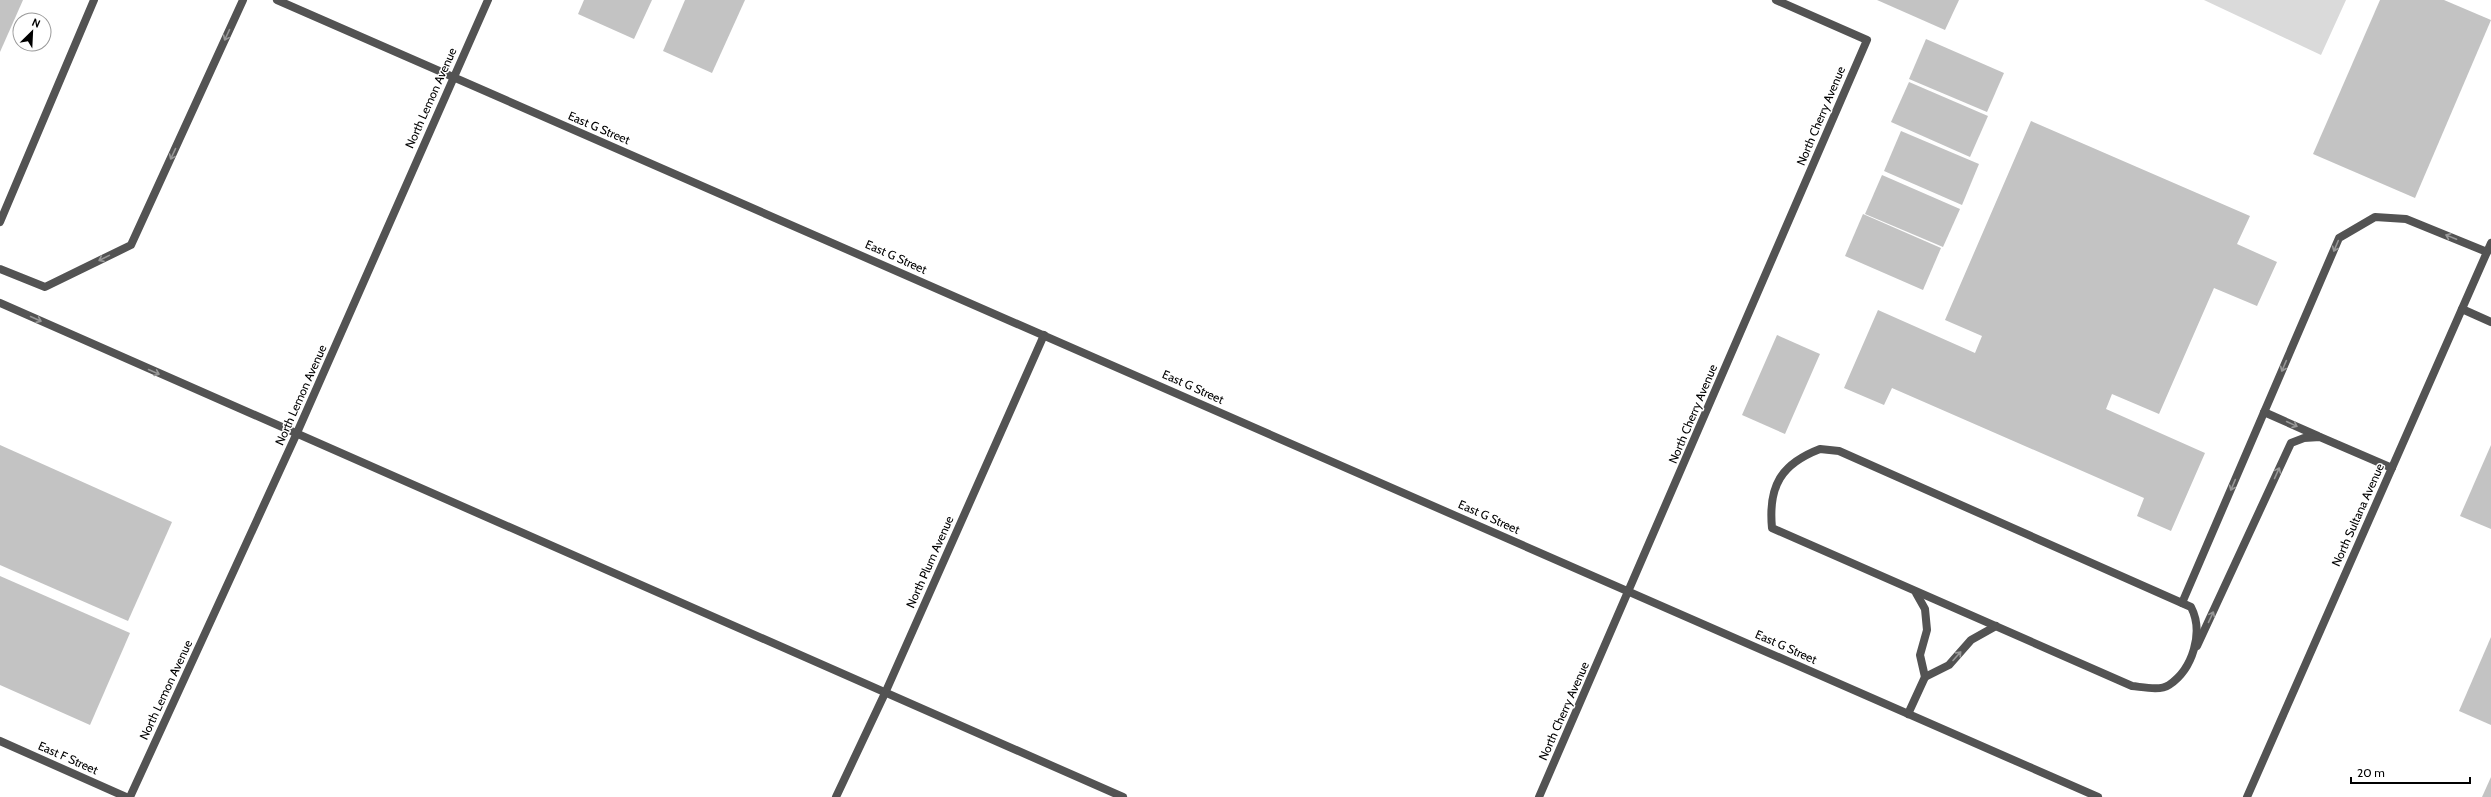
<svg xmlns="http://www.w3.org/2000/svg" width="2491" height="797" font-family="Cabin,sans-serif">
<rect width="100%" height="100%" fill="#fff"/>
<polygon fill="#dadada" points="2204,0 2346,0 2321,55"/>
<g fill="#c3c3c3">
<polygon points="0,0 23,0 0,52"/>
<polygon points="584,0 652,0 634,39 578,14"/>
<polygon points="685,0 745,0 712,73 663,51"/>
<polygon points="1877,0 1959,0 1945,30"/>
<polygon points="2380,0 2444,0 2491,20 2415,198 2313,154"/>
<polygon points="1926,39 2004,73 1987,112 1909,79"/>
<polygon points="1909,82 1988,116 1970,157 1891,122"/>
<polygon points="2031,121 2250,216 2237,244 2277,262 2257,306 2214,288 2159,414 2112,394 2106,409 2205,453 2171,531 2137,516 2144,498 1892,388 1884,405 1844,388 1878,310 1975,353 1982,336 1945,320"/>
<polygon points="1901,131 1979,164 1962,205 1884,171"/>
<polygon points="1882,175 1960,209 1943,247 1865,214"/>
<polygon points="1863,214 1941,248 1923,290 1845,256"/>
<polygon points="1777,335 1820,354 1785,434 1742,415"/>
<polygon points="0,445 172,522 128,621 0,565"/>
<polygon points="2491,445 2491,529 2460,516"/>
<polygon points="0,576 130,633 90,725 0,685"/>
<polygon points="2491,637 2491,725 2459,711"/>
<polygon points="2491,777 2491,797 2482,797"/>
</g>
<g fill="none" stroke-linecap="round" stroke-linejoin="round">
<g stroke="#535353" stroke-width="8">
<polyline points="0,222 94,0"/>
<polyline points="0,269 45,287 131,245 243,0"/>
<polyline points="0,303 1123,797"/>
<polyline points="2264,412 2318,436"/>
<path d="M1820 449 1839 451 2191 607C2204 632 2193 669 2169 685 2160 691 2143 687 2132 686L1772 528C1768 486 1781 464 1820 449Z"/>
<polyline points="2182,603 2339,238 2375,217 2406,219 2487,252"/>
<polyline points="2197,646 2291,443 2304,438 2320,437 2392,468"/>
<polyline points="1925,677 1949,665 1971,640 1996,626"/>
<polyline points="1908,714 1925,677 1920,655 1927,630 1925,609 1916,593"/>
</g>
<g stroke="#535353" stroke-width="8">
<polyline points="2462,309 2491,322"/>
<polyline points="0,741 126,797"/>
<polyline points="130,797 296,435 488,0"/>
<polyline points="836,797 886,691 1044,335"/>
<polyline points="1539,797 1867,40 1776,0"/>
</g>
<g stroke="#535353" stroke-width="8">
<polyline points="277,0 2098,797"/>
<polyline points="2247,797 2491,243"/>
</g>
</g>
<defs><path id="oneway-shaft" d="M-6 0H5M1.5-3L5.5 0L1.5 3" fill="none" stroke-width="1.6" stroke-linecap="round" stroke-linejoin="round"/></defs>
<g stroke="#989898">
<use href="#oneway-shaft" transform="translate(227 35) rotate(115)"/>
<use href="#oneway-shaft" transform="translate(173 154) rotate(115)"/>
<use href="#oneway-shaft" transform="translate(2451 237) rotate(-158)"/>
<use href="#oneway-shaft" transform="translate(2336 246) rotate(113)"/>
<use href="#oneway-shaft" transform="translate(104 258) rotate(154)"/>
<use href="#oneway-shaft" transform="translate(36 319) rotate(24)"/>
<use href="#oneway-shaft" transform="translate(2284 366) rotate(113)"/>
<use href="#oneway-shaft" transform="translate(154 372) rotate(24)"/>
<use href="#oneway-shaft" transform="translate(2292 424) rotate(25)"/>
<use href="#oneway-shaft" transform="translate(2277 473) rotate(-66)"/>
<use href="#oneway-shaft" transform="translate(2233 485) rotate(113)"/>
<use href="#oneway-shaft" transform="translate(2211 617) rotate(-65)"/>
<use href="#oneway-shaft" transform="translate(1957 656) rotate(-48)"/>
</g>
<g text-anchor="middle" stroke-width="3" stroke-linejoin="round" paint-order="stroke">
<g font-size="12" fill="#000" stroke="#fff">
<text transform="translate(431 98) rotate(-66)" y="4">North Lemon Avenue</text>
<text transform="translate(1821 116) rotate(-67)" y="4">North Cherry Avenue</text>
<text transform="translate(599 128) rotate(23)" y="4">East G Street</text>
<text transform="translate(896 257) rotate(24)" y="4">East G Street</text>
<text transform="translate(1193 387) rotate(24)" y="4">East G Street</text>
<text transform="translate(301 395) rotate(-66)" y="4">North Lemon Avenue</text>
<text transform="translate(1693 414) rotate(-67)" y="4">North Cherry Avenue</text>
<text transform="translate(2358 515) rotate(-66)" y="4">North Sultana Avenue</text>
<text transform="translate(1489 517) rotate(24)" y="4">East G Street</text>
<text transform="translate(930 562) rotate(-66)" y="4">North Plum Avenue</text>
<text transform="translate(1786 647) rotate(24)" y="4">East G Street</text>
<text transform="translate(166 690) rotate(-65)" y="4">North Lemon Avenue</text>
<text transform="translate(1564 711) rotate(-66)" y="4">North Cherry Avenue</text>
<text transform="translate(68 758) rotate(24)" y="4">East F Street</text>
</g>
</g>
<g transform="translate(32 32) rotate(24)"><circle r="19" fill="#ffffff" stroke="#999999"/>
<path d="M0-3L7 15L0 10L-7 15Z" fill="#000000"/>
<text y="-6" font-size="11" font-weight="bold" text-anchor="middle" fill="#000000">N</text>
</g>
<path d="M2351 777v6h119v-6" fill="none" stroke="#000000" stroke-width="2"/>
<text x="2357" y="777" font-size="12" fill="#000000" stroke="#ffffff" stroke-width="3" paint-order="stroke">20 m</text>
</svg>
